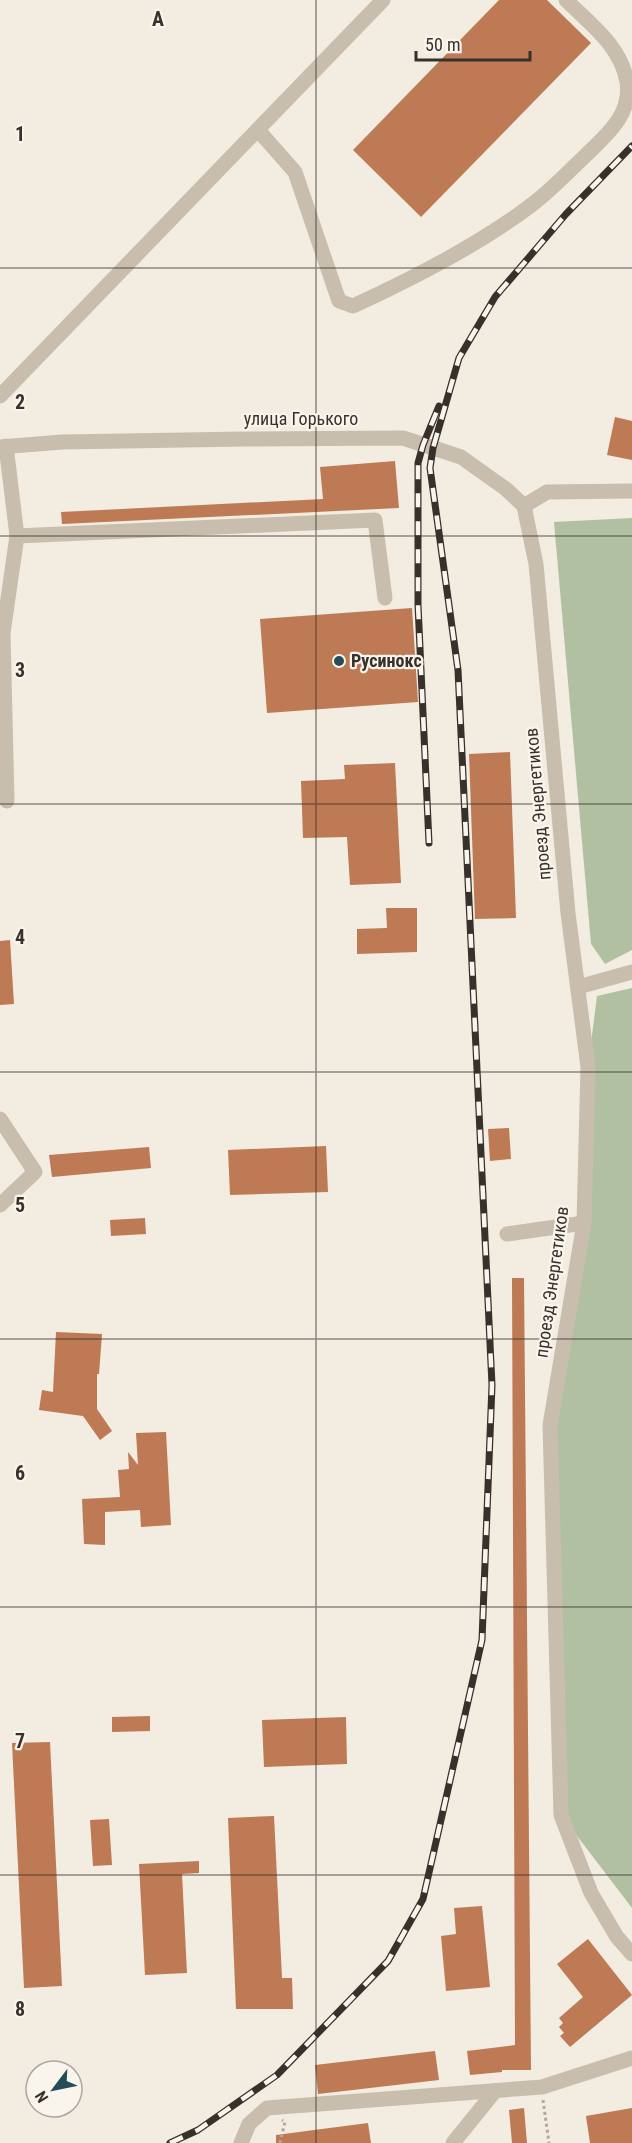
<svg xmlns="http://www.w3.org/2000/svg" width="632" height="2143" font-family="'Roboto Condensed',sans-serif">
<rect width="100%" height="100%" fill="#f2ece1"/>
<g fill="#b2c0a2">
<polygon points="632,518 632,950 605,964 591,944 554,522"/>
<polygon points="632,988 632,1908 561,1815 550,1425 584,1223 588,1067 597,996"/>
</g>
<g fill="#bd7a54">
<polygon points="499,0 547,0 591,43 421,217 353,150"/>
<polygon points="615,417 632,421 632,460 607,455"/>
<polygon points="395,461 399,508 62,524 61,512 323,499 320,467"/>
<polygon points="412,608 418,702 267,713 260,619"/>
<polygon points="510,752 516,918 475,919 469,754"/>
<polygon points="395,763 401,883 350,885 347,837 303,838 301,781 345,779 344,765"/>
<polygon points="386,908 417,908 417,952 357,954 357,929 387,928"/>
<polygon points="10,940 14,1004 0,1005 0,941"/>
<polygon points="509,1128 511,1159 490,1161 488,1129"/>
<polygon points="326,1146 328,1192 230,1195 228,1150"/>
<polygon points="149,1147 151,1168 52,1177 49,1155"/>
<polygon points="145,1218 146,1234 111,1236 110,1220"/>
<polygon points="512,1278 524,1278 531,2070 502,2070 502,2072 470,2075 467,2051 515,2045"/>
<polygon points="56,1332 102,1334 99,1374 97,1374 97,1409 112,1431 100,1440 83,1416 39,1410 42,1390 53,1392"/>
<polygon points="166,1432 171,1525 141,1527 140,1510 105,1512 105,1545 84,1544 82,1499 120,1497 118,1470 129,1469 128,1452 138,1465 136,1433"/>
<polygon points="150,1716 150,1731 112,1732 112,1717"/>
<polygon points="346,1717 347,1764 264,1767 262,1720"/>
<polygon points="50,1742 62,1986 24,1988 12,1743"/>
<polygon points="274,1816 282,1978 292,1978 293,2009 236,2009 228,1818"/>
<polygon points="109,1819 112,1865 93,1866 90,1820"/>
<polygon points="199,1861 199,1873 182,1874 187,1973 145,1975 139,1864"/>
<polygon points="482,1906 490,1987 446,1991 441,1936 456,1934 454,1908"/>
<polygon points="588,1939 632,1995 570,2047 560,2036 564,2033 559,2027 563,2023 559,2018 583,1997 557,1964"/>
<polygon points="435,2051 439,2080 318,2094 315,2065"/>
<polygon points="524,2108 527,2143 512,2143 509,2110"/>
<polygon points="632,2108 632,2143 590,2143 586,2116"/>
<polygon points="368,2123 371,2143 276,2143 276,2135"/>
</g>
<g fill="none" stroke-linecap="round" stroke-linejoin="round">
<g stroke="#b5a898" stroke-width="3" stroke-dasharray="3 3" stroke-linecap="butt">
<polyline points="543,2100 549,2143"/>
<polyline points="280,2143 285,2122 282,2120"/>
</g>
<g stroke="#c9beae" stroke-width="15">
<path d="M258 130 295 172 339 301 353 306C414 278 481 244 534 203 552 189 568 172 584 157 605 136 632 116 627 82 621 46 590 24 566 0"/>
<polyline points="0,396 383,0"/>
<polyline points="6,446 17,536 375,520 385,598"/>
<polyline points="0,447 62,442 245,439 403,438 461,457 506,489 524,506 536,564 568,913 588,1067 584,1223 550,1425 561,1815 591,1893 617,1937 632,1954"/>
<polyline points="524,506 547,492 632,491"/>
<polyline points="7,801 3,633 17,536"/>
<polyline points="578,987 632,972"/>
<polyline points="0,1119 35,1172 0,1205"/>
<polyline points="507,1234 584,1223"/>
<polyline points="241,2143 249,2124 267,2108 542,2087 632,2058"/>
<polyline points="453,2143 495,2091"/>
</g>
<defs>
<g id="rail">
<polyline points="429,843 418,605 418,463 423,445 439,406"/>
<polyline points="170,2143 198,2130 277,2075 388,1961 423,1899 482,1640 492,1385 458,670 430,468 433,448 459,358 495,297 566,214 632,146"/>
</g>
</defs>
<use href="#rail" stroke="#38312b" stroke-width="7"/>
<use href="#rail" stroke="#f9f5ed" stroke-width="4.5" stroke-dasharray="14" stroke-linecap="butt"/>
</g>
<path fill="none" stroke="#38312b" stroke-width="1.5" stroke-opacity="0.55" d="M316 0V2143M0 268H632M0 536H632M0 804H632M0 1072H632M0 1339H632M0 1607H632M0 1875H632"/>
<circle fill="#244d57" stroke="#f9f5ed" stroke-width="2" cx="339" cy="661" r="6"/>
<g text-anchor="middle" stroke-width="4.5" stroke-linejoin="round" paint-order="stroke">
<g font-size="18" fill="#38312b" stroke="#f9f5ed">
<text x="301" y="425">улица Горького</text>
<text transform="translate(538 804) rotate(-95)" y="6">проезд Энергетиков</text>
<text transform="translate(552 1282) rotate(-82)" y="6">проезд Энергетиков</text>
</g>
<g font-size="18" font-weight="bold" fill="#38312b" stroke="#f9f5ed" text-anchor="start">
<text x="351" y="667">Русинокс</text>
</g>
</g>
<g font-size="20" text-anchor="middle" font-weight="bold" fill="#38312b" stroke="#f9f5ed" stroke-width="4.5" stroke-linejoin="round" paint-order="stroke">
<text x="158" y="26">A</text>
<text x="20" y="141">1</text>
<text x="20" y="409">2</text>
<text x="20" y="677">3</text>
<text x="20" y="944">4</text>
<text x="20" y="1212">5</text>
<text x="20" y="1480">6</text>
<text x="20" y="1748">7</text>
<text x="20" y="2016">8</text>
</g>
<g transform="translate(54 2089) rotate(238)"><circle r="28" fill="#f9f5ed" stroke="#aca79f" stroke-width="1.5"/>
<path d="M0-4.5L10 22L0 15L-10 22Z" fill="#244d57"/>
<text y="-9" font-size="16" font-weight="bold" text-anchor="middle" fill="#38312b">N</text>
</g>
<path d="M416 51v9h114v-9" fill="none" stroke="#38312b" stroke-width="3"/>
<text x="425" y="51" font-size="18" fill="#38312b" stroke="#f9f5ed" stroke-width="4.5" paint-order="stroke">50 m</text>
</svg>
